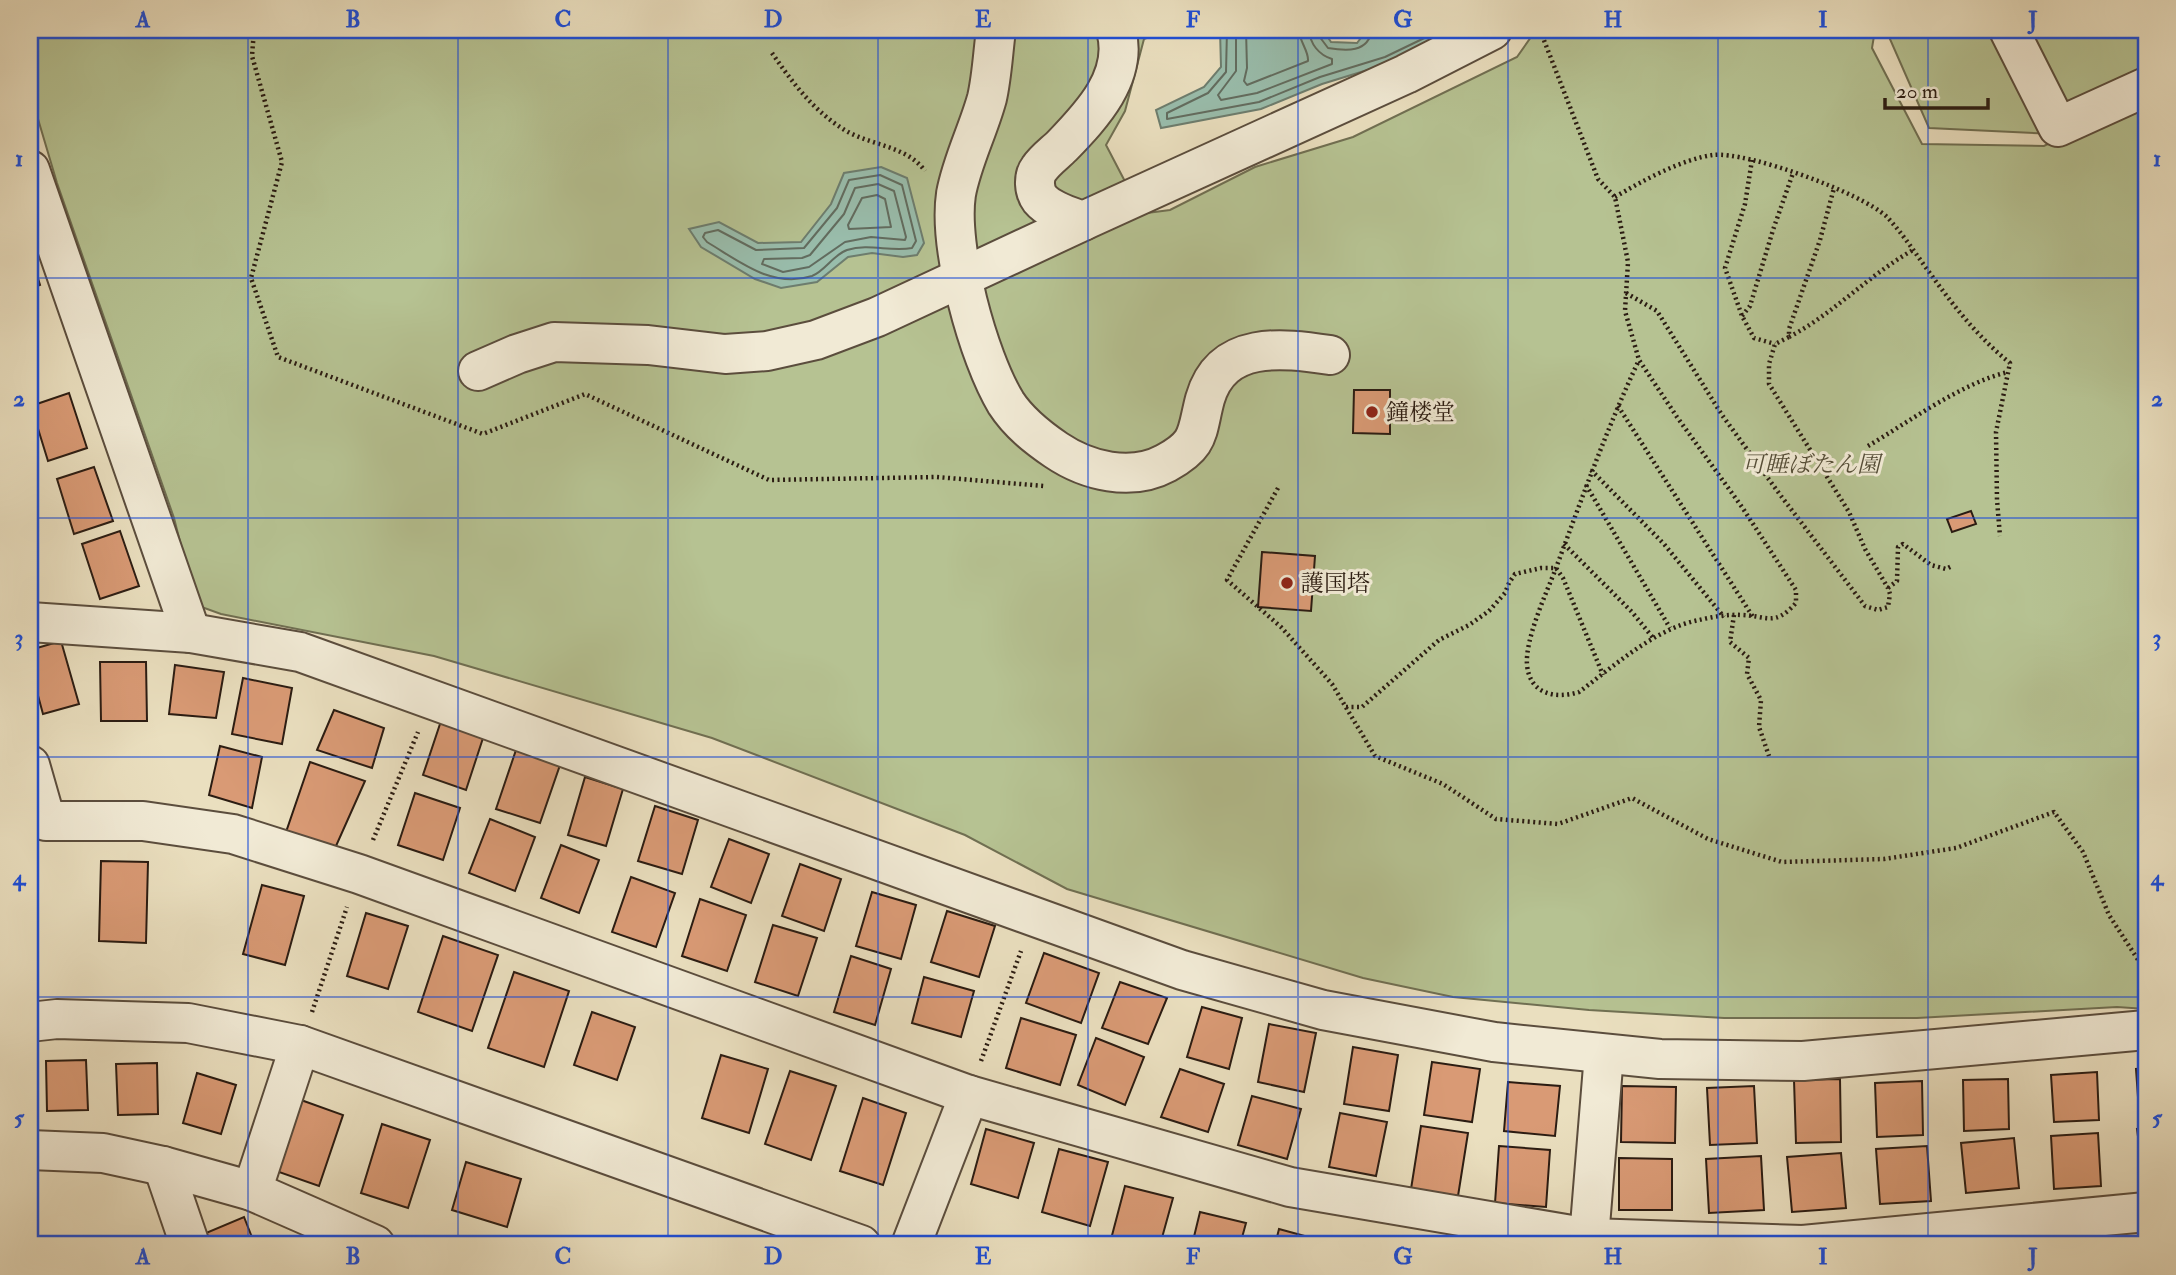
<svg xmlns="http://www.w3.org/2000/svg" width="2176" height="1275" font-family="'IM FELL Double Pica','Noto Serif JP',serif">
<rect width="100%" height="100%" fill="#eadfbf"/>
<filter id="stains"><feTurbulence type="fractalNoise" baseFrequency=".00286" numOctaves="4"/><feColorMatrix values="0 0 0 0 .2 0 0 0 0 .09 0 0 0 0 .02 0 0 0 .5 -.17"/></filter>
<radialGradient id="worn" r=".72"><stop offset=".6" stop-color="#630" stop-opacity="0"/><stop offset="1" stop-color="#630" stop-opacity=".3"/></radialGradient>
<g fill="#b6c292" stroke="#706f52" stroke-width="2">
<polygon points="30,30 1167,30 1144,39 1125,111 1106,145 1131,193 1085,221 1170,210 1255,167 1353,137 1517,57 1536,30 1875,30 1872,48 1922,144 2044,146 2146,94 2146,1009 2117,1007 1917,1018 1724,1018 1589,1010 1453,997 1363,978 1067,889 965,835 712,738 434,656 221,614 196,605 174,518 57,183 30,92"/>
<polygon points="1886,30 2146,30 2146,91 2055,134 1929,128"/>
</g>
<g fill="#99bdac" stroke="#6d7d6e" stroke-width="2">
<polygon points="1220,30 1323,30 1331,42 1357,43 1367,30 1457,30 1387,64 1322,84 1261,109 1161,128 1156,110 1204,87 1221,67"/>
<polygon points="881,167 907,178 924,243 917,255 903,257 872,253 848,257 817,282 781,288 755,279 701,247 689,229 719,222 758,243 801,242 831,204 844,173"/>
</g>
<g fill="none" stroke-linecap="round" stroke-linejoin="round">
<g stroke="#626c5f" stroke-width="2">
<polyline points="1227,30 1226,72 1208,93 1167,113 1167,119 1259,102 1320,77 1385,57 1441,30"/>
<path d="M1236 30V71L1218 95 1221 100 1257 93 1332 64V59C1319 55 1310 44 1309 30"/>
<path d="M1246 30 1247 68 1244 81 1247 85 1308 61C1309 51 1299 41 1299 30"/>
<path d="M1318 30 1319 36 1328 48C1346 51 1368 53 1372 30"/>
<path d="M880 175 902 185 916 241 912 248C890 252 869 243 847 250 833 255 825 271 812 276 772 289 739 261 707 242L703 237 705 233 718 230 756 250 804 248 837 208 849 180Z"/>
<polygon points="878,184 894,191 906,237 905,240 871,237 845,242 809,267 783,272 762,264 764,259 802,258 810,255 844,214 855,188"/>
<polygon points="877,195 885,199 891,227 849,229 848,225 862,198"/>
</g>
</g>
<g fill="#d99a75" stroke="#2b1c12" stroke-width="2">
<polygon points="30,252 40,285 30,289"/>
<polygon points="1354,390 1390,390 1390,434 1353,433"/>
<polygon points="69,393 87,448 48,461 31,406"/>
<polygon points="94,467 113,521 74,534 57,479"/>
<polygon points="1971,511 1976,524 1952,532 1947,519"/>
<polygon points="120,531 139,586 100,599 82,544"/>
<polygon points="1262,552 1315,556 1311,611 1258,607"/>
<polygon points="61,641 79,704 43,714 30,666 30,650"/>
<polygon points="100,662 146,662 147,721 101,721"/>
<polygon points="175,665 224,672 216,718 169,714"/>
<polygon points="243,678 292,688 282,744 232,734"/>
<polygon points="334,710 384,728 372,768 317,750"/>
<polygon points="441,721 484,735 466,790 423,775"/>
<polygon points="220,746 262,757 252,808 209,795"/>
<polygon points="516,750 560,765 540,823 496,809"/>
<polygon points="310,762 365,781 332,855 284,838"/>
<polygon points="585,777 623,789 606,846 568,835"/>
<polygon points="415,793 460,808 443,860 398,845"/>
<polygon points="655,806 698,820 682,874 638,861"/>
<polygon points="490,819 535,837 515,891 469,873"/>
<polygon points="729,839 769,854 751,903 711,887"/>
<polygon points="561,845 599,860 579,913 541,898"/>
<polygon points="101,861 148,862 146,943 99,941"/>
<polygon points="800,864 841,879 824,931 782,916"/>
<polygon points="631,877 675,893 656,947 612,932"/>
<polygon points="262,885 304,896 285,965 243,954"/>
<polygon points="872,892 916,905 901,959 856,946"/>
<polygon points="700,899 746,915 727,971 682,956"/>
<polygon points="947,911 995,926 979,977 931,962"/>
<polygon points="366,913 408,926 388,989 347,976"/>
<polygon points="773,925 817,938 798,996 755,982"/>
<polygon points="443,936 498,955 472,1031 418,1012"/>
<polygon points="1044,953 1099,973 1081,1023 1026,1003"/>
<polygon points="851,956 891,969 875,1025 834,1012"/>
<polygon points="514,972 569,991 544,1067 488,1048"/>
<polygon points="924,977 974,991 961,1037 912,1023"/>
<polygon points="1120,982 1167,998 1148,1044 1102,1028"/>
<polygon points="1202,1007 1242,1018 1229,1069 1187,1057"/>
<polygon points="592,1012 635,1027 617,1080 574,1065"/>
<polygon points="1021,1018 1076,1035 1060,1085 1006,1068"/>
<polygon points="1269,1024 1316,1033 1304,1092 1258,1082"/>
<polygon points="1096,1038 1144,1057 1125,1105 1078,1085"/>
<polygon points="1353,1047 1398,1055 1389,1111 1344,1104"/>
<polygon points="721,1055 768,1069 749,1133 702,1118"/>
<polygon points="86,1060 88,1110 47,1111 46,1061"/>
<polygon points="1432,1062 1480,1069 1472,1122 1424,1115"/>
<polygon points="157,1063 158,1114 118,1115 116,1064"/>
<polygon points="2146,1068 2146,1110 2139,1111 2136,1069"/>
<polygon points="1180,1069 1224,1084 1208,1132 1161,1117"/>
<polygon points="790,1071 836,1086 811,1160 765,1144"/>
<polygon points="2097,1072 2099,1120 2054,1122 2051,1075"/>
<polygon points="197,1073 236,1085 221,1134 183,1123"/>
<polygon points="1840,1079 1841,1142 1796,1143 1794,1080"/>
<polygon points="2008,1079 2009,1129 1964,1131 1963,1080"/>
<polygon points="1922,1081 1923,1135 1877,1137 1875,1083"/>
<polygon points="1508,1082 1560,1086 1555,1136 1504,1131"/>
<polygon points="1622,1086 1676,1087 1675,1143 1621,1142"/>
<polygon points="1754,1086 1757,1143 1710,1145 1707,1088"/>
<polygon points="1252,1096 1301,1109 1287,1159 1238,1145"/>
<polygon points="863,1098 906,1113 883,1185 840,1171"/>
<polygon points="301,1100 343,1115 319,1186 276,1171"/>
<polygon points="1340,1113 1387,1122 1376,1176 1329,1167"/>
<polygon points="382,1124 430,1140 408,1208 361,1193"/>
<polygon points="1421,1126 1468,1133 1458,1196 1411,1189"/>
<polygon points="2146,1128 2146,1183 2144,1183 2137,1129"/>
<polygon points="986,1129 1034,1143 1018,1198 971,1184"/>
<polygon points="2098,1133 2101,1186 2054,1189 2051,1136"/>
<polygon points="2014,1138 2019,1188 1966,1193 1961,1143"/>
<polygon points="1499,1146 1550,1150 1546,1207 1495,1203"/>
<polygon points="1927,1146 1931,1201 1880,1204 1876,1149"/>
<polygon points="1059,1149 1108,1162 1090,1226 1042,1212"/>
<polygon points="1841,1153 1846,1208 1792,1212 1787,1157"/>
<polygon points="1761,1156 1764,1210 1709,1213 1706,1159"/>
<polygon points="1619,1158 1672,1159 1672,1210 1619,1210"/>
<polygon points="466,1162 521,1179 507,1227 452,1210"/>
<polygon points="1125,1186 1173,1198 1160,1245 1120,1245 1110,1243"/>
<polygon points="1200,1212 1246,1223 1240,1245 1192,1245"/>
<polygon points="244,1217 255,1245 211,1245 206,1233"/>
<polygon points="1279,1229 1323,1241 1322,1245 1275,1245"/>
</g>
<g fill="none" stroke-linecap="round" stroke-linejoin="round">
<defs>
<g id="minor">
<path d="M996 30C993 52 992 76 987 98 978 131 962 161 956 194 948 247 978 357 1006 403 1019 423 1037 437 1056 450 1087 471 1131 482 1166 463 1201 444 1196 433 1205 399 1222 340 1282 348 1330 355"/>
<path d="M1116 30C1129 76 1092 115 1062 146 1055 153 1045 160 1039 169 1033 177 1034 191 1040 199 1050 211 1069 216 1083 221L1406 74 1492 30"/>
<polyline points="2009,30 2058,127 2146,87"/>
<polyline points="30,170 191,633"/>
<polyline points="478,371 517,354 554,342 648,345 725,354 767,351 816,340 877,317 1083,221"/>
<polyline points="30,622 191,633 300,652 1182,970 1323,1010 1494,1042 1660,1059 1803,1061 2146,1030"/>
<polyline points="30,765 46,821 143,821 233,834 359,874 969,1095 1290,1187 1589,1238 1803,1245 2146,1212"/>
<polyline points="30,1022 57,1019 188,1023 300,1045 861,1245"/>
<polyline points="30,1150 103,1153 163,1166 252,1191 375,1245"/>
<polyline points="163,1166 190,1245"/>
<polyline points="252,1191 300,1045"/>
<polyline points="1589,1238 1604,1054"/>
<polyline points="911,1245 969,1095"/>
</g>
</defs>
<use href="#minor" stroke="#5b4d3d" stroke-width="42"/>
<g stroke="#2b1c12" stroke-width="4.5" stroke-dasharray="2 3.5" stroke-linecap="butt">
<polyline points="254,30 252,56 282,162 251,278 278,357 483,434 585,394 769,480 937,477 1044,486"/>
<path d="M1540 30 1598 179 1615 197 1628 262 1625 311 1639 360 1677 417 1742 507 1796 590V603C1774 627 1768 616 1742 615 1728 614 1712 617 1699 620 1656 628 1614 666 1579 692 1556 699 1530 695 1527 665 1525 639 1546 594 1556 568 1582 498 1607 428 1639 360"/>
<path d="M772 53C792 82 813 110 843 129 870 146 906 145 925 171"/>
<polyline points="1752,160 1745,204 1725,268 1742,316 1754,338 1775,344"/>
<path d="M1615 197C1642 181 1682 159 1713 155 1747 151 1862 193 1887 217 1904 235 1917 256 1932 276 1955 308 1980 339 2010 363L1996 432 1997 500 2000 536"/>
<polyline points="1626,293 1657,311 1722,415 1781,496 1865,606 1878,610 1888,607 1890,594 1888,588 1865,549 1849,512 1769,384 1769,364 1775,344 1789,337 1789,329 1820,240 1834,188"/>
<polyline points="1742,316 1750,306 1773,230 1793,173"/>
<path d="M1789 337C1833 314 1869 275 1913 250"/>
<polyline points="1618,406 1753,617"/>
<path d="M1868 446C1910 421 1962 383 2008 372"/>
<polyline points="1591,470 1664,544 1724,617"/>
<polyline points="1586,485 1670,628"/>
<polyline points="1278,488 1227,580 1281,627 1332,684 1375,756 1443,784 1496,819 1558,824 1632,798 1708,839 1782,862 1884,859 1956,848 2054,812 2083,852 2109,915 2146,972"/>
<polyline points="1564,544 1632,612 1654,639"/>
<polyline points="1888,588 1897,581 1898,547 1903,544 1931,565 1946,569 1952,566"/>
<polyline points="1734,615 1730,642 1749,658 1747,674 1761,700 1759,727 1769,756"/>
<polyline points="1346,707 1362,707 1439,640 1469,625 1489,611 1505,593 1509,583 1515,574 1541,568 1556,568 1563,578 1603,675"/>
<polyline points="373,840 418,732"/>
<polyline points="312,1012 347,907"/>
<polyline points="981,1061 1021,951"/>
</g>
<use href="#minor" stroke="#f1ead5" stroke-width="38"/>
</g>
<path fill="none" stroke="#1d4ed8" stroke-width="2" stroke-opacity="0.55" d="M248 30V1245M458 30V1245M668 30V1245M878 30V1245M1088 30V1245M1298 30V1245M1508 30V1245M1718 30V1245M1928 30V1245M30 278H2146M30 518H2146M30 757H2146M30 997H2146"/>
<g fill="#8f2418" stroke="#f1ead5" stroke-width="2.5">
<circle cx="1372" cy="412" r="7"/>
<circle cx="1287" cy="583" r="7"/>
</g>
<g text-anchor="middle" stroke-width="6" stroke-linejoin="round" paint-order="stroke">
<g font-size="23" fill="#2b1c12" stroke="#f1ead5" text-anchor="start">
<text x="1386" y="420">鐘楼堂</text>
<text x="1301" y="591">護国塔</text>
</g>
<g font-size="23" font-style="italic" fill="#554e38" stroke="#f1ead5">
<text x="1811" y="472">可睡ぼたん園</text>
</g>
</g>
<rect width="2176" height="1275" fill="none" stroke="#eadfbf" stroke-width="77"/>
<path d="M1885 98v10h103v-10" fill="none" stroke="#2b1c12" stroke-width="3.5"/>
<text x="1896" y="98" font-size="21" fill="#2b1c12" stroke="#f1ead5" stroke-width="5" paint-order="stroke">20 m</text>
<rect x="38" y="38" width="2100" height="1198" fill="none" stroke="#1d4ed8" stroke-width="2.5"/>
<g font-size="23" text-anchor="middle" font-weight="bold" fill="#1d4ed8">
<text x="143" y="27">A</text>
<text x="353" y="27">B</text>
<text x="563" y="27">C</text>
<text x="773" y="27">D</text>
<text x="983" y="27">E</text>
<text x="1193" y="27">F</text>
<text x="1403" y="27">G</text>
<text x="1613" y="27">H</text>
<text x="1823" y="27">I</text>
<text x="2033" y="27">J</text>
<text x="19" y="166">1</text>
<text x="2157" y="166">1</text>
<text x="19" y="406">2</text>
<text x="2157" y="406">2</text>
<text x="19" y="645">3</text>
<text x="2157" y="645">3</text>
<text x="19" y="885">4</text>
<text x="2157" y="885">4</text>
<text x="19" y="1125">5</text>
<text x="2157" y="1125">5</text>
<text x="143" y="1264">A</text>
<text x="353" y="1264">B</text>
<text x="563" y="1264">C</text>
<text x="773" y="1264">D</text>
<text x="983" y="1264">E</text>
<text x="1193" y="1264">F</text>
<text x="1403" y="1264">G</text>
<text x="1613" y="1264">H</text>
<text x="1823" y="1264">I</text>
<text x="2033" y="1264">J</text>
</g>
<rect width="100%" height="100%" filter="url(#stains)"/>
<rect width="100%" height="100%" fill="url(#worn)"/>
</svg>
